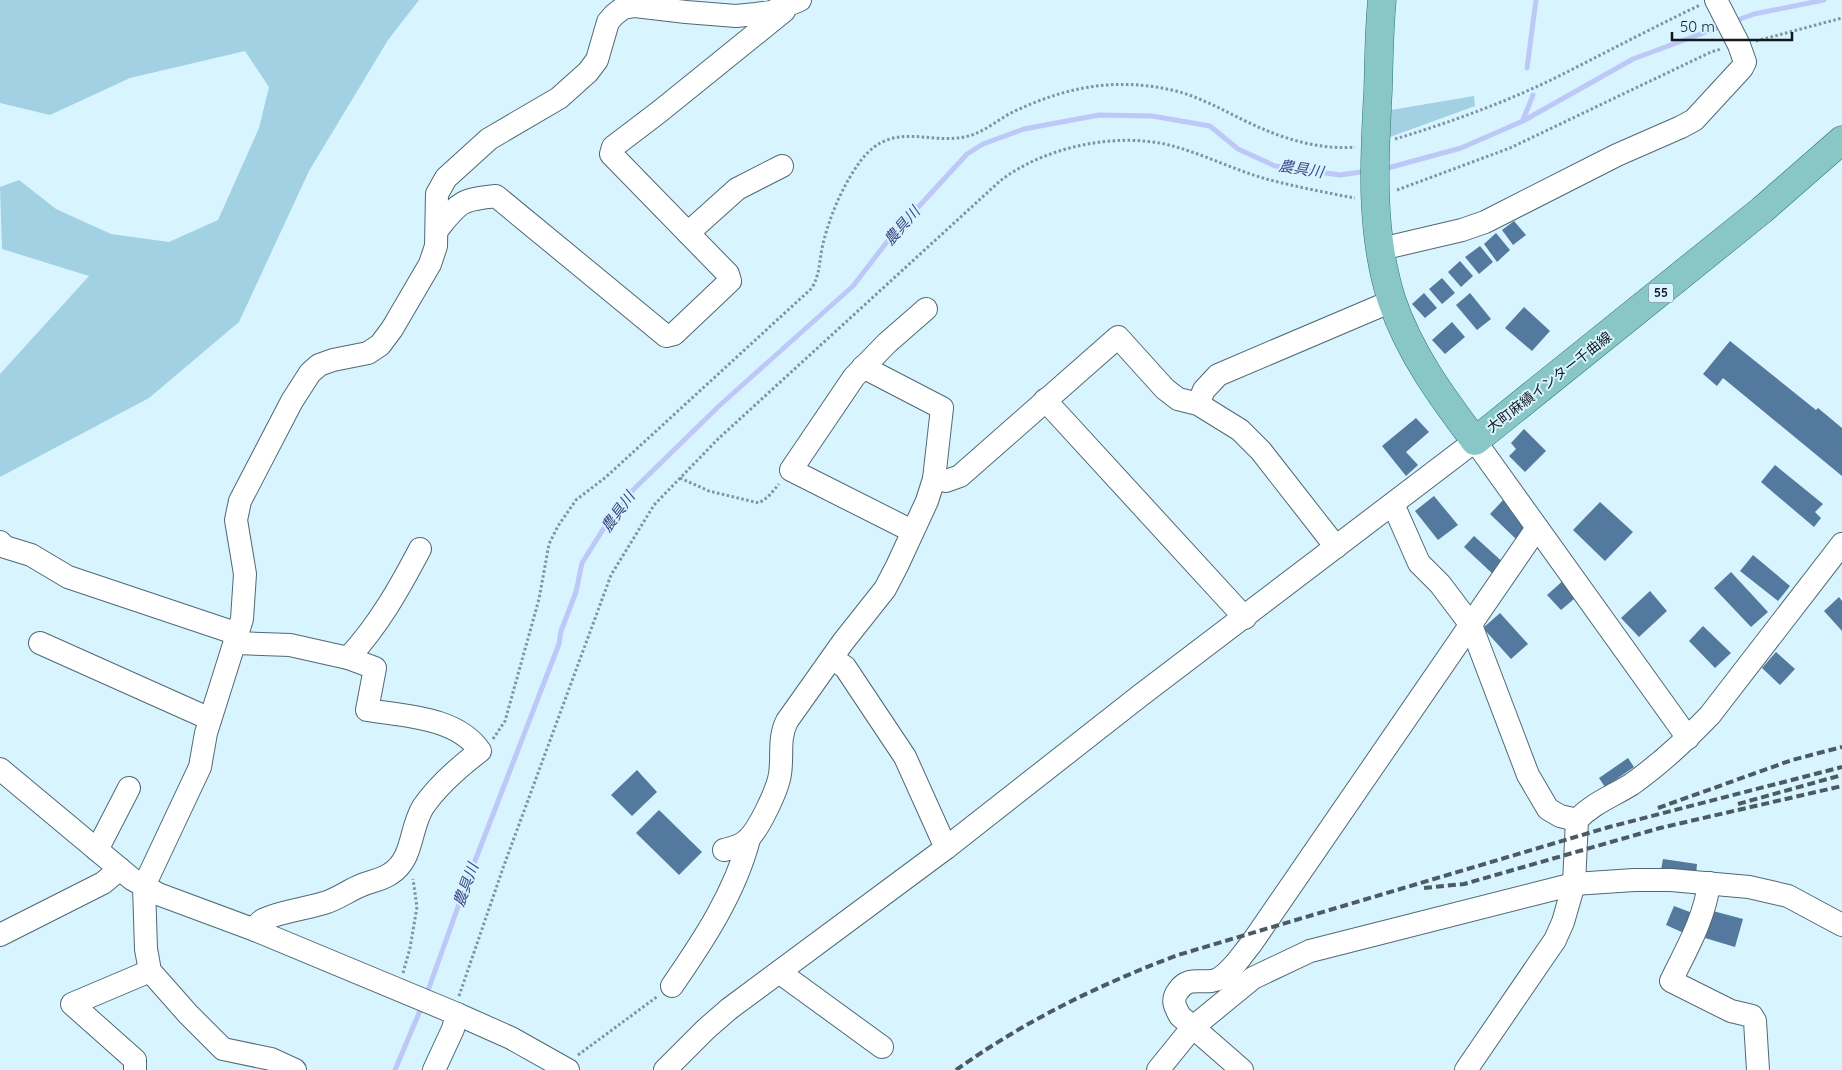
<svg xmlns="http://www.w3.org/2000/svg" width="1842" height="1070" font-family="Quicksand,'Noto Sans JP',sans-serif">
<rect width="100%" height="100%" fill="#d8f4ff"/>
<g fill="#a1d1e2">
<polygon points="0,0 419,0 388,40 309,171 239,322 149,398 0,477 0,374 89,276 2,249 0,187 19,180 56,209 111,234 169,242 218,220 259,128 269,87 245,51 130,78 50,115 0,103"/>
<polygon points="1474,96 1475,106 1390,137 1391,110"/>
</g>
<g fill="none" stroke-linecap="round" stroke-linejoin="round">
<g stroke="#bdc8f9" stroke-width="5">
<polyline points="1732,22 1754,14 1824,0"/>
<polyline points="1527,68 1536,0"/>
<polyline points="1523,120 1533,95"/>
<polyline points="1384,169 1461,148 1523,121 1633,59 1722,26"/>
<polyline points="426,996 468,879 559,644 561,631 576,592 582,563 604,528 633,490 719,406 853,286 890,238 967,154 983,144 1024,129 1099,115 1152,116 1210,126 1238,149 1275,166 1340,175 1368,171"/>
<polyline points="395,1070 422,1006"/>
</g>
</g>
<g fill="#54799e">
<polygon points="1514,221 1526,235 1513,245 1502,230"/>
<polygon points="1496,233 1510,250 1497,262 1484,244"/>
<polygon points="1480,246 1493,262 1479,274 1465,257"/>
<polygon points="1460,261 1473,276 1461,287 1448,272"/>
<polygon points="1442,278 1455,293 1442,304 1429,289"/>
<polygon points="1424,293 1437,308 1425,318 1412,304"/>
<polygon points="1470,293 1491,319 1477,330 1456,305"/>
<polygon points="1524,307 1550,331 1532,351 1505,328"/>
<polygon points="1452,322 1465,337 1445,354 1432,340"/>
<polygon points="1730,341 1816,410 1818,408 1842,428 1842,476 1723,378 1717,386 1703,374"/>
<polygon points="1416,418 1429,432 1406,452 1418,465 1406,476 1382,446"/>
<polygon points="1524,429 1546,451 1525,472 1509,456 1516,449 1511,443"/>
<polygon points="1775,465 1823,504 1815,512 1821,518 1814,527 1761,482"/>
<polygon points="1434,496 1458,525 1438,540 1415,511"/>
<polygon points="1505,498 1531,526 1517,540 1490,514"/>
<polygon points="1600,502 1633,532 1605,561 1573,530"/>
<polygon points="1474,536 1506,565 1495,576 1464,547"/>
<polygon points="1753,555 1790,586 1778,601 1740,571"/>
<polygon points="1731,572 1768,612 1751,627 1714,588"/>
<polygon points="1566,578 1580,594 1561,610 1547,595"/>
<polygon points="1650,591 1667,611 1639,637 1621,618"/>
<polygon points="1839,597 1842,601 1842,631 1824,611"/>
<polygon points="1500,613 1528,644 1511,659 1483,628"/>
<polygon points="1703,626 1731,653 1715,668 1689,641"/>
<polygon points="1776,652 1795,669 1780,685 1762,668"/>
<polygon points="1628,758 1634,767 1605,787 1599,778"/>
<polygon points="637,770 657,792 632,816 611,795"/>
<polygon points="659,810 702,852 679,875 636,833"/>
<polygon points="1663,859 1697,864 1696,875 1661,870"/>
<polygon points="1674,906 1695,914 1686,934 1666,925"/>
<polygon points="1713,911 1743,919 1735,947 1705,938"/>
</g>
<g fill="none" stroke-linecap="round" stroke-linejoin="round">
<defs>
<g id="minor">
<path d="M437 230C460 202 459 200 496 196L666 336 674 334 730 281 728 274 611 154 613 147 659 112 784 11"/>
<polyline points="688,233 737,189 782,166"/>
<polyline points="1381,249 1462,230 1485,222 1617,155 1681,127 1694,120 1742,68 1745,62 1739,45 1716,0"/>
<polyline points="1045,400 1245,618"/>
<polyline points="1198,404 1204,390 1218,375 1392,301"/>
<polyline points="934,479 946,481 960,476 1118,337 1165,389 1178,399 1198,404 1240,430 1261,451 1336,547"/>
<polyline points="1393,504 1419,563 1440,584 1471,625 1528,775 1548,809 1560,816 1577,820"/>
<polyline points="912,531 791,470 854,377 887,343 926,309"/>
<path d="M0 542 5 547 31 555 68 577 232 632 236 643 290 645 348 658 375 668 367 710C404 716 457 717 480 751 459 767 438 785 423 807 409 830 414 859 390 874 381 880 372 881 362 885 349 890 338 899 324 903 305 909 283 911 265 919 260 921 257 925 255 930"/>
<polyline points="40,643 210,719"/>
<path d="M348 658C378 626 399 589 420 549"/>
<polyline points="833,659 845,667 905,757 946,848"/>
<polyline points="0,769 132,879 158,894 255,930 457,1014 511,1038 568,1070"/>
<polyline points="97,850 129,788"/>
<path d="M724 850C732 848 742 846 748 839 759 829 778 789 780 774 783 755 778 739 787 721L843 642 885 589 897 566 927 501 934 479 942 408 863 367"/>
<path d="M1709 883C1705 918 1686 950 1671 981L1731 1011 1752 1016 1755 1021 1758 1070"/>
<polyline points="0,935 103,883 120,869"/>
<polyline points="779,972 882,1047"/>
<path d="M672 986C703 941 735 893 749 839"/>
<polyline points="135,1070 135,1060 72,1004 150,971"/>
<polyline points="295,1070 271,1059 223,1049 188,1014 150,971 146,949 144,886 200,767 206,733 242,619 245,574 236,520 240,501 292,401 310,373 319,365 333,360 368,353 380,345 392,329 430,264 436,246 437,194 446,178 489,139 559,98 588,72 597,60 608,22 614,15 623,8 635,6 686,12 736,16 756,14 771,12 800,0"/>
<polyline points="434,1070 453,1029 457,1014"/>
<polyline points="665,1070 706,1029 729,1009 946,848 1141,695 1475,441 1688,738"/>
<polyline points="1158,1070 1192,1028 1253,978 1310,951 1574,884 1634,880 1671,880 1749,887 1788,896 1842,925"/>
<path d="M1242 1070 1180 1016C1175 1007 1171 1000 1178 991 1190 973 1206 987 1220 978 1233 970 1241 956 1251 944L1537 528"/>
<path d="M1466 1070 1555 940 1563 922 1574 884 1577 820C1593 803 1613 796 1632 784 1660 764 1686 740 1710 715L1842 544"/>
</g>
<path id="major" d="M1382 0C1379 30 1379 61 1378 91 1374 161 1370 233 1392 301 1410 354 1442 397 1475 441L1762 210 1842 140"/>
</defs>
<use href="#minor" stroke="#506972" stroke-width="24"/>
<use href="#major" stroke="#2b7273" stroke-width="29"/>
<g stroke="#80949c" stroke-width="3" stroke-dasharray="2.5 2.5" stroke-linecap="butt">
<polyline points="1756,41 1842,18"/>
<path d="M1395 139C1448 123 1501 104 1551 80 1601 55 1650 29 1700 5"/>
<polyline points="1397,190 1510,148 1711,52 1721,49"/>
<polyline points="680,478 709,491 759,503 768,497 779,484"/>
<path d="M493 739 505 721 539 599 549 544 558 526 576 500 606 477 812 288C820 273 819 264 822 248 829 217 843 184 862 159 895 118 932 148 972 135 987 130 1000 118 1015 111 1068 86 1119 77 1176 91 1207 99 1234 117 1263 129 1290 141 1326 150 1355 147"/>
<polyline points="403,973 410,948 417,907 413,879"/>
<path d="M459 996 503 868 611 575 654 505 718 439 1000 181C1044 147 1115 132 1169 145 1204 154 1236 171 1270 180 1298 187 1327 193 1355 198"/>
<polyline points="578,1055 658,996"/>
</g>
<use href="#minor" stroke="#fff" stroke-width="22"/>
<use href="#major" stroke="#89c7c7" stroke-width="28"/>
<g stroke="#4c5b61" stroke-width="4" stroke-dasharray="8 4" stroke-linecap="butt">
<polyline points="1738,804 1842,775"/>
<polyline points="1658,808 1792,760 1842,747"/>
<polyline points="1424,888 1464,884 1660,828 1842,786"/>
<path d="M956 1070C1025 1021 1098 985 1178 955L1609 827 1842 767"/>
</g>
</g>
<g text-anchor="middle" stroke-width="4" stroke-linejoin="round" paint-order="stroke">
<rect fill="#d8f4ff" stroke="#4c5b62" stroke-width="1" x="1648.5" y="283.5" width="25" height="19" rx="4"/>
<g font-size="12" font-weight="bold" fill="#101a1e">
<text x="1661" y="297">55</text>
</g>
<g font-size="14" fill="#101a1e" stroke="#d8f4ff">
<text transform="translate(1549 382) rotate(-38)" y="5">大町麻績インター千曲線</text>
</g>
<g font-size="15" font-style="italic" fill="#3e4683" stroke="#d8f4ff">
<text transform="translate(1301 169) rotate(9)" y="5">農具川</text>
<text transform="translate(902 226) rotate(-49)" y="5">農具川</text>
<text transform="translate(618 512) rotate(-54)" y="5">農具川</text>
<text transform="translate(466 885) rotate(-70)" y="5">農具川</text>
</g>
</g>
<path d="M1672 32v8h120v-8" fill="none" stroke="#101a1e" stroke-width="2.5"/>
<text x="1680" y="32" font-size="15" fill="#101a1e" stroke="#d8f4ff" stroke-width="4" paint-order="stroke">50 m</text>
</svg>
